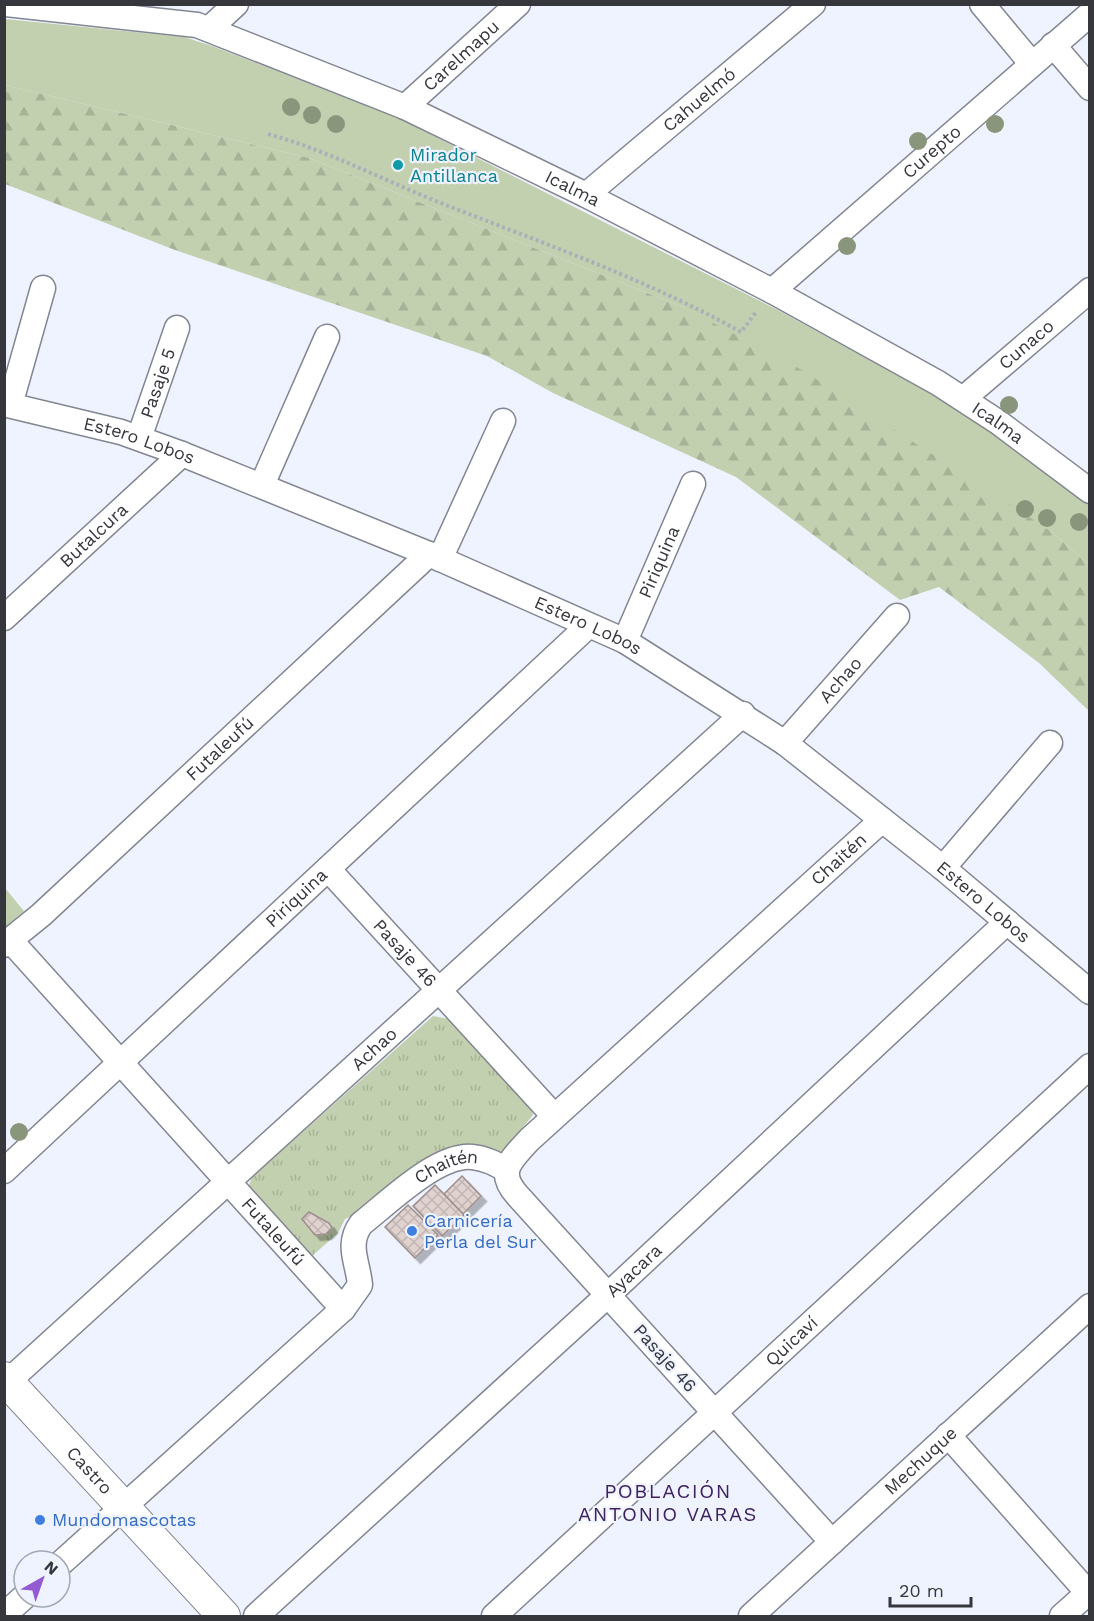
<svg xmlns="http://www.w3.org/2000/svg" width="1094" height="1621" font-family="'Work Sans',sans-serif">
<defs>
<pattern id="forest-firs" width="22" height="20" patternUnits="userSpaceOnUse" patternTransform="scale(1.5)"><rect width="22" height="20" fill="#c2d0af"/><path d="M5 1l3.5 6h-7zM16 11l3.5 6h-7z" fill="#a7b397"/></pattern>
<pattern id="park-tufts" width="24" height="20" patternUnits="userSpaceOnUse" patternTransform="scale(1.5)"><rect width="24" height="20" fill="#c2d0af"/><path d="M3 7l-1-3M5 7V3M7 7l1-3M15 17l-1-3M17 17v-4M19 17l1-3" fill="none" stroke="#a7b397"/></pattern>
<pattern id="building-cross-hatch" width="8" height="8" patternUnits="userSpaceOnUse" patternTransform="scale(1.5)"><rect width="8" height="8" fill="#e0d2cf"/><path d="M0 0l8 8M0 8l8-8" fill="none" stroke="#c1b5b3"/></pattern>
<filter id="shadow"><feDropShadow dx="5.5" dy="5.5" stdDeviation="0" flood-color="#0004"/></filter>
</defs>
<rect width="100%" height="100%" fill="#eef3ff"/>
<g fill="#c2d0af">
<polygon points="5,19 184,37 212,46 400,119 774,308 959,409 1089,503 1089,564 1049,530 685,308 309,158 5,85"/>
<polygon points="5,888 24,911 5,927 4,927"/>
</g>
<polygon fill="url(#forest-firs)" points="5,85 309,158 685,308 804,371 1049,530 1089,564 1089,711 1039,663 939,587 900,600 736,477 553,393 487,356 175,250 5,184"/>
<polygon fill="url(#park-tufts)" points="433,1016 449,1019 531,1107 533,1115 501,1154 486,1150 345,1219 338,1233 311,1257 248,1188 252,1177"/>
<g fill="url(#building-cross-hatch)" stroke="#9c8f8c" stroke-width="1.5" filter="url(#shadow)">
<polygon points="462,1176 481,1196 463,1214 444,1194"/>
<polygon points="435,1185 464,1215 442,1236 413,1206"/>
<polygon points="408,1205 438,1235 415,1258 385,1227"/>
<polygon points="309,1212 329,1223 332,1228 326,1234 315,1235 302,1219"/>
</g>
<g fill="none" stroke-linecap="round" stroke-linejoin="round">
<defs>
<g id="minor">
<path id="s1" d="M6 4 197 25 405 107 586 195 772 291 938 383 998 422 1090 491"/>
<polyline points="982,4 1032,64"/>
<polyline points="209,29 236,4"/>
<polyline points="1053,45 1090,88"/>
<path id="s2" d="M405 107 518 4"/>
<path id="s3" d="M586 195 813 4"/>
<path id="s4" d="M772 291 1090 14"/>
<path id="s5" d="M964 398 1090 290"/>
<path id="s6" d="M4 404 121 432 182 454 429 554 625 641 785 743 943 868 1090 992"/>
<polyline points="10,405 43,288"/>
<path id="s7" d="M139 438 177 328"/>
<polyline points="262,485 327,337"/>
<polyline points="440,559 503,421"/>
<path id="s8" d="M4 618 182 454"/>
<path id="s9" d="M625 641 693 484"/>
<path id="s10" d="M785 743 897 616"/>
<polyline points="943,868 1050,743"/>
<path id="s11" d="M328 869 554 1116"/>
<path id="s12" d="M10 940 343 1309"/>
<path id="s13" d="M4 945 41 915 429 554"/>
<path id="s14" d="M4 1171 588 626"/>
<path id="s15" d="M4 1385 743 714"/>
<polyline points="948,1435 1090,1595"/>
<path id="s16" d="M832 1542 518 1196C496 1172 510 1161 529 1140L882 820"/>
<path id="s17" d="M60 1564 343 1309 360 1285C358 1262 346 1245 361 1224 388 1203 437 1154 472 1157 485 1158 496 1164 507 1170"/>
<polyline points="4,1615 24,1597"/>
<path id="s18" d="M256 1616 608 1295 1007 922"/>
<path id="s19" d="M494 1616 1090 1066"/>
<path id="s20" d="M751 1616 1090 1306"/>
<polyline points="1062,1616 1090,1591"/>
</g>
<g id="tertiary">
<path id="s21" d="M4 1378 224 1616"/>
</g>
</defs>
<use href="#minor" stroke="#828690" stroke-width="27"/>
<use href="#tertiary" stroke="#828690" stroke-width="34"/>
<path stroke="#abafb8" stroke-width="4" stroke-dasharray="3 3" stroke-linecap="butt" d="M268 134C329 151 383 180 441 203 542 243 646 279 741 332L757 311"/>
<use href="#minor" stroke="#fff" stroke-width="24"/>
<use href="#tertiary" stroke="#fff" stroke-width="32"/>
</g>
<g fill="#8a967b">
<circle cx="291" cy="107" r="9"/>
<circle cx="312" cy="115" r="9"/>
<circle cx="336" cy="124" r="9"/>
<circle cx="995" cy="124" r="9"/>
<circle cx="918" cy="141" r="9"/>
<circle cx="847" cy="246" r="9"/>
<circle cx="1009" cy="405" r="9"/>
<circle cx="1025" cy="509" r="9"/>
<circle cx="1047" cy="518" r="9"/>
<circle cx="1079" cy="522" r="9"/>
<circle cx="19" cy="1132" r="9"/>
</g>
<circle fill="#0f9aa8" stroke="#eef3ff" stroke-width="2" cx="398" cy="165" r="6"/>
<g fill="#3f7fe0" stroke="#eef3ff" stroke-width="2">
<circle cx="412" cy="1231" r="6"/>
<circle cx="40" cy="1520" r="6"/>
</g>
<g text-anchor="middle" stroke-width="4.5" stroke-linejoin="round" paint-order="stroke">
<g font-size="18" fill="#35373c" stroke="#eef3ff">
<text dy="6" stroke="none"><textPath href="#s2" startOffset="76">Carelmapu</textPath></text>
<text dy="6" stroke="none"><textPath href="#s3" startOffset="148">Cahuelmó</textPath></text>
<text dy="6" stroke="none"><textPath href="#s4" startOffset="212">Curepto</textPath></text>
<text dy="6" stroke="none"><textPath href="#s1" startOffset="602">Icalma</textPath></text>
<text dy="6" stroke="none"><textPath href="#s5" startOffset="82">Cunaco</textPath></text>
<text dy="6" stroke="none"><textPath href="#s7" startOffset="58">Pasaje 5</textPath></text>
<text dy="6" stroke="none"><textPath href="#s1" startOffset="1088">Icalma</textPath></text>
<text dy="6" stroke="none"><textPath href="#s6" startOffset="140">Estero Lobos</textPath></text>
<text dy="6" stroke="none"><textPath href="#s8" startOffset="122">Butalcura</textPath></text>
<text dy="6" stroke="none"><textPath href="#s9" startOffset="86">Piriquina</textPath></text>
<text dy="6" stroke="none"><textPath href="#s6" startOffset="626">Estero Lobos</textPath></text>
<text dy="6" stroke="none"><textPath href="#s10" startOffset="84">Achao</textPath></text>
<text dy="6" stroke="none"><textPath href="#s13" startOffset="292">Futaleufú</textPath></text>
<text dy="6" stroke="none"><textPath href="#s16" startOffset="952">Chaitén</textPath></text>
<text dy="6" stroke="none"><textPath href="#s14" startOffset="400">Piriquina</textPath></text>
<text dy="6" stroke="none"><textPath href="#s6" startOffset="1110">Estero Lobos</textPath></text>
<text dy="6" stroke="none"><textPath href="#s11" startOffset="114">Pasaje 46</textPath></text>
<text dy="6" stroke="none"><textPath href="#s15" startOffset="500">Achao</textPath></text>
<text dy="6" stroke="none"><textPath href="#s17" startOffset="578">Chaitén</textPath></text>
<text dy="6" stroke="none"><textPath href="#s12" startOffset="393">Futaleufú</textPath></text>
<text dy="6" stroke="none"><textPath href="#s18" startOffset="512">Ayacara</textPath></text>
<text dy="6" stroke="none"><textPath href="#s19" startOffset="405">Quicaví</textPath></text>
<text transform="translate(665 1358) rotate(48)" y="6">Pasaje 46</text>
<text dy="6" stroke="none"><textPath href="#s20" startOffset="230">Mechuque</textPath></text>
<text dy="6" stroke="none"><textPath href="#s21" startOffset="126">Castro</textPath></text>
</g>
<g font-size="18" fill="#0d838f" stroke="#eef3ff" text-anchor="start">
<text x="410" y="161">Mirador<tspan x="410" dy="21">Antillanca</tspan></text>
</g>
<g font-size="18" fill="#366cbe" stroke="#eef3ff" text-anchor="start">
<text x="424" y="1227">Carnicería<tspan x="424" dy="21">Perla del Sur</tspan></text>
<text x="52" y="1526">Mundomascotas</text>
</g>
<g font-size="20" letter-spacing="1.5" fill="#3e225c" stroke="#eef3ff">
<text x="668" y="1498">POBLACIÓN<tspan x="668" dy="23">ANTONIO VARAS</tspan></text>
</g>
</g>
<rect width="1094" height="1621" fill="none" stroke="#35373c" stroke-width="12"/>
<g transform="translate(42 1579) rotate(40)"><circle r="28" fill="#eef3ff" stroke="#a4a8b1" stroke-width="1.5"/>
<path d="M0-4.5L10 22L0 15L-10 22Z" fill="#935ad2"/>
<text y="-9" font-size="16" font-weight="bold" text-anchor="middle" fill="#35373c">N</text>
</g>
<path d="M890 1597v9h81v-9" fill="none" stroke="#35373c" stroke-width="3"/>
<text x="899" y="1597" font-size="18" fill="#35373c" stroke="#eef3ff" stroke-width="4.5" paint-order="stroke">20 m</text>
</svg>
